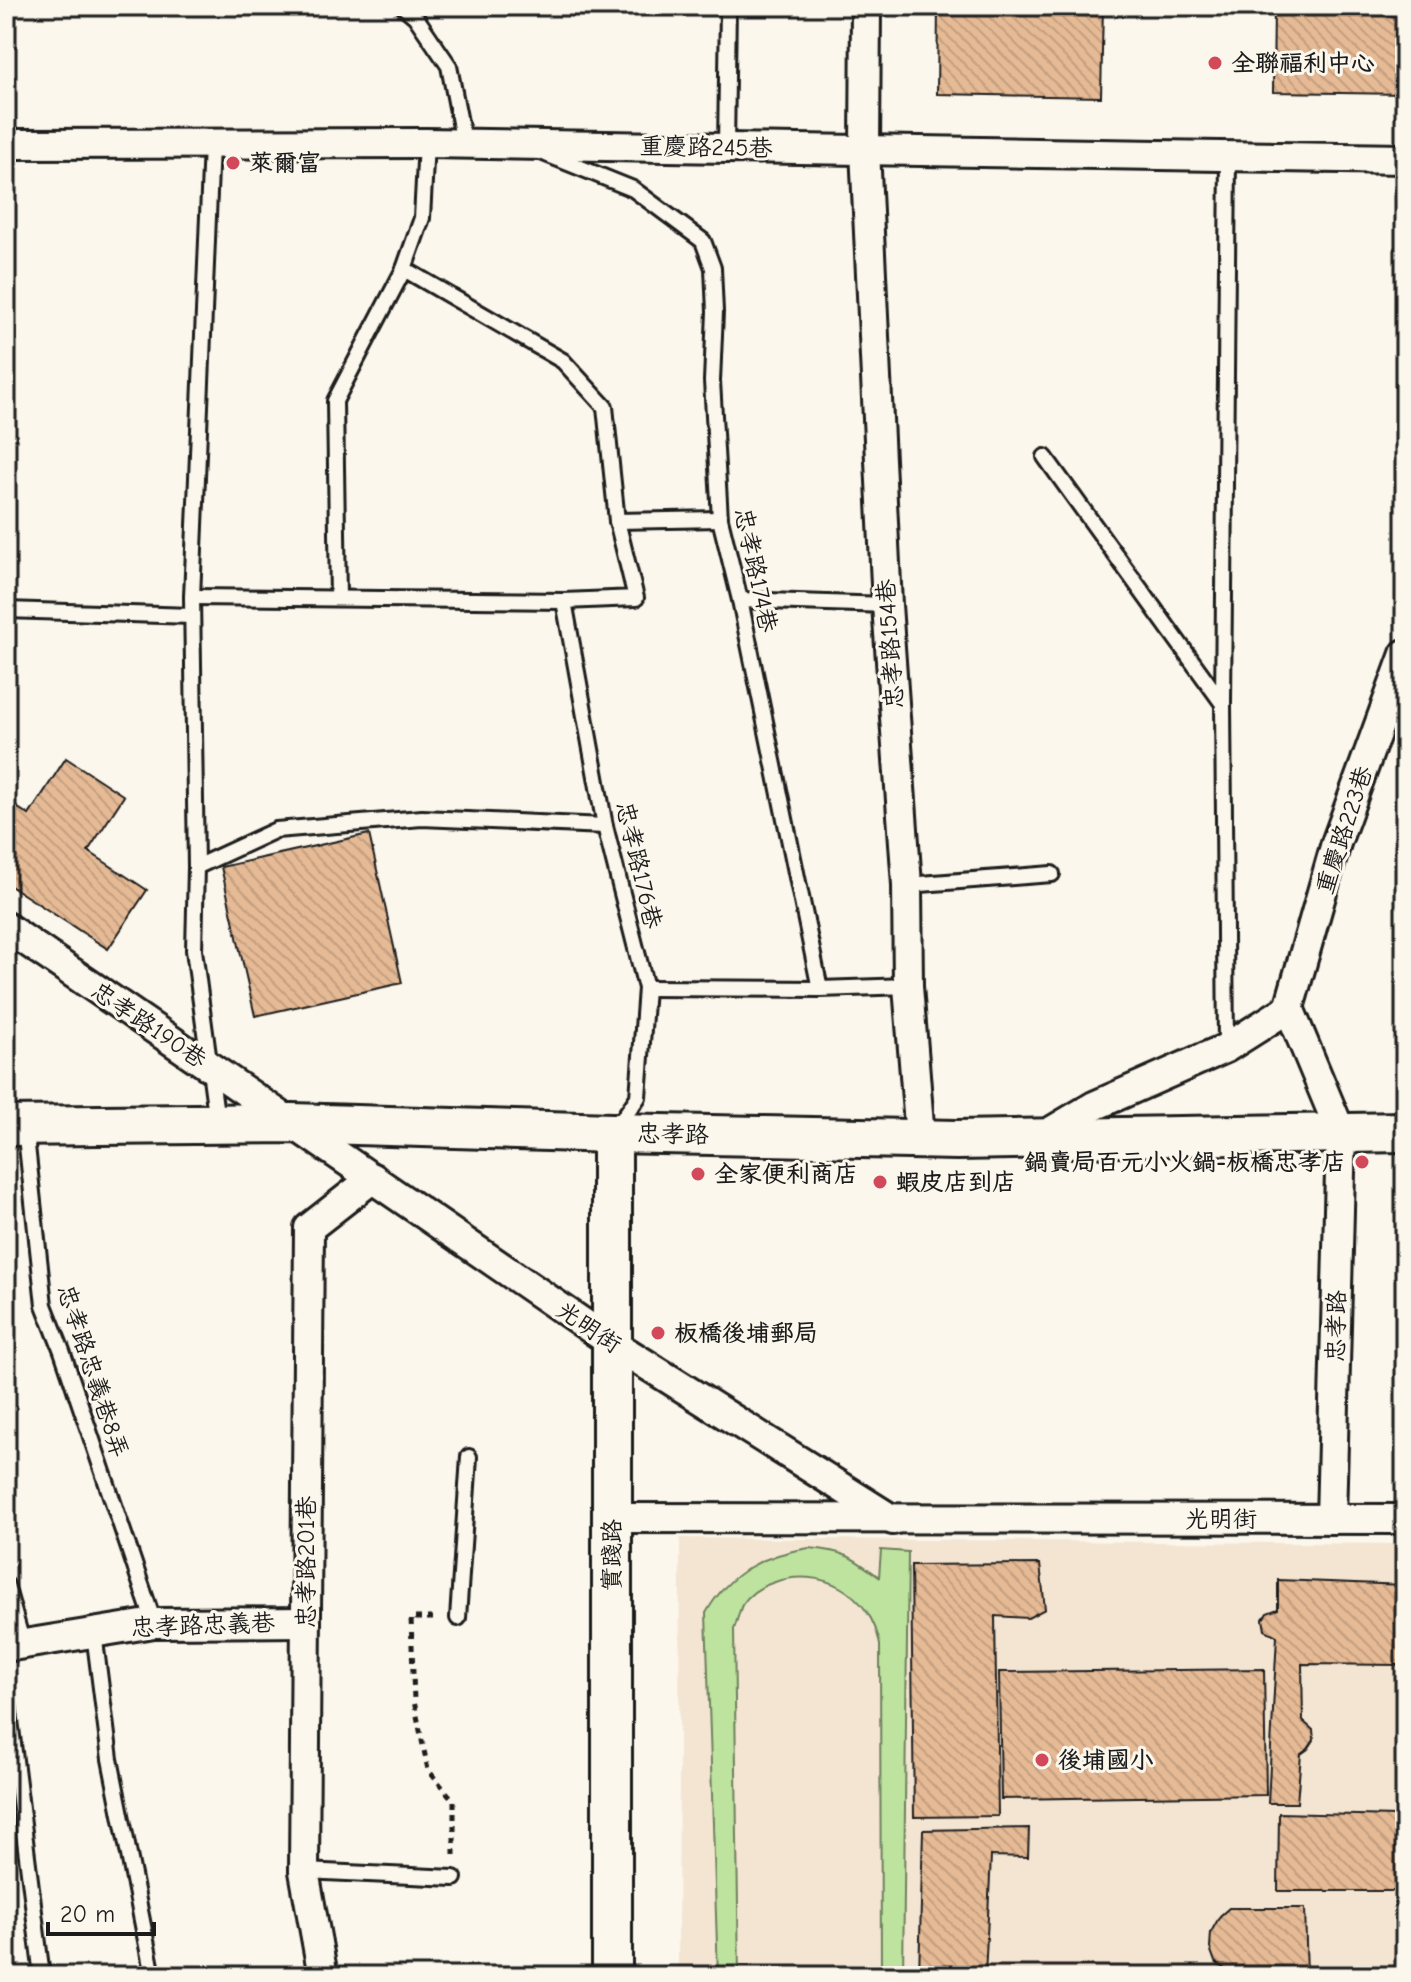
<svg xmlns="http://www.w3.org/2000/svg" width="1411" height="1982" font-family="'Comic Neue','LXGW WenKai TC',sans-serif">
<defs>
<pattern id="building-back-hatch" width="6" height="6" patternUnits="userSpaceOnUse" patternTransform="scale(2)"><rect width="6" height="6" fill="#e5ba95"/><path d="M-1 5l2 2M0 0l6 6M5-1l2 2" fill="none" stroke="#c49f80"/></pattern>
</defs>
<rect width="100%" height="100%" fill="#fbf7ec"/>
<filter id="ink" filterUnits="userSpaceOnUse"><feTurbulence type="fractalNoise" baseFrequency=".0125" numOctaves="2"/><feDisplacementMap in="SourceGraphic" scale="16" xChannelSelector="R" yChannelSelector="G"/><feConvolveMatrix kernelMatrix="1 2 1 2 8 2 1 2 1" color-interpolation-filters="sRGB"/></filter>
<g filter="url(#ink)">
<polygon fill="#f4e5d2" points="680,1538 1405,1544 1405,1976 678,1976"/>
<path fill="#bee39e" stroke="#6d805d" stroke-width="2" d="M809 1548C844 1551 851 1556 879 1577L881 1550 908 1552 903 1976H881L880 1645C871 1593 821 1565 772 1583 760 1587 749 1594 742 1605 739 1612 737 1621 734 1629L739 1976H718L706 1613C729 1572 763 1555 809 1548Z"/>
<g fill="url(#building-back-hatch)" stroke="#1c1c1c" stroke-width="2">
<polygon points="938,6 1103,6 1101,97 937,94"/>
<polygon points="1274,6 1405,6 1405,94 1273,92"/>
<polygon points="66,758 124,796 88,851 147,890 108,949 6,883 6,800 29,815"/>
<polygon points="369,834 402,983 255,1016 221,867"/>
<polygon points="1040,1564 1045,1609 1028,1618 995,1616 998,1816 914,1817 911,1565"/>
<polygon points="1278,1580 1405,1585 1405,1697 1398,1696 1399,1665 1302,1664 1303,1721 1313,1730 1314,1740 1308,1749 1301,1754 1297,1803 1268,1803 1277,1636 1265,1630 1263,1619 1267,1613 1278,1609"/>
<polygon points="1264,1669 1266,1795 1001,1799 999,1672"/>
<polygon points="1405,1785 1405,1891 1278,1891 1279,1813 1396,1816 1395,1798 1398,1789"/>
<polygon points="1029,1828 1028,1857 991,1856 985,1976 919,1976 923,1830"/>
<polygon points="1229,1908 1305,1908 1307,1976 1234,1976 1215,1962 1210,1948 1211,1932 1220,1916"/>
</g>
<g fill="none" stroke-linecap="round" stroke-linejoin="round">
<defs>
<g id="lane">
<polyline points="403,6 415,16 449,66 464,143"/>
<polyline points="211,145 192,597 196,867 194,950 217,1122"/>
<polyline points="726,147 728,6"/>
<polyline points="541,152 633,189 703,241 713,268 715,312 712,381 720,519 740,600 820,989"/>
<polyline points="1045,457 1223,704 1226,1048"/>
<polyline points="617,521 720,519"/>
<polyline points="192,597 564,601 636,598 617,521 605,407 563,361 404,269"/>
<polyline points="338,598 335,401 404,269 422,218 426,143"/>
<polyline points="740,600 887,605"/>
<polyline points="564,601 605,826 646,988 638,1097 615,1130"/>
<polyline points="6,610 192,616"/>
<polyline points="1223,703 1228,156"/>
<polyline points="196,867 276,830 422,818 605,826"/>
<polyline points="907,885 1052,874"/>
<polyline points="646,988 820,989 908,986"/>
<polyline points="25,1127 44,1305 62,1351 154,1623"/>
<polyline points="6,1585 23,1645"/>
<polyline points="458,1618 469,1457"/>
<polyline points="94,1633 110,1759 153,1976"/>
<polyline points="6,1688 42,1976"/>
<polyline points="304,1871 454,1878"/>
</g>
<g id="street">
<polyline points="866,6 865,150 887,605 907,885 908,986 920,1138"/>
<polyline points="6,144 426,143 1405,159"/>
<polyline points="6,927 612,1343 893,1520"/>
<polyline points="1289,1008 1341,1133 1331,1519"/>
<polyline points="1040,1138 1094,1106 1226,1048 1289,1008 1336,843 1405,654"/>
<polyline points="612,1518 1405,1519"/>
<polyline points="6,1647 154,1623 306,1622"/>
<polyline points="323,1976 304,1871 309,1228 373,1178"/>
</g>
<g id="secondary">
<polyline points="6,1126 292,1123 612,1133 957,1140 1405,1132"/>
<polyline points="612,1976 612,1133"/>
</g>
</defs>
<use href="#lane" stroke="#1c1c1c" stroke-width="20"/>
<use href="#street" stroke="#1c1c1c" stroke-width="34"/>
<use href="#secondary" stroke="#1c1c1c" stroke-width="44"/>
<polyline stroke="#1c1c1c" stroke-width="5" stroke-dasharray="6 6" stroke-linecap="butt" points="433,1618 411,1618 414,1701 428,1770 454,1801 454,1855"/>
<use href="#lane" stroke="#fbf7ec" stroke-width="14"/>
<use href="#street" stroke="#fbf7ec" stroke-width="28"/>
<use href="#secondary" stroke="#fbf7ec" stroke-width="38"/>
</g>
</g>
<g fill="#d1495b" stroke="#fbf7ec" stroke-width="3">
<circle cx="1215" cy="63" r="8"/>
<circle cx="233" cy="163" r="8"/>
<circle cx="1362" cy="1162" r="8"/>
<circle cx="698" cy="1174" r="8"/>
<circle cx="880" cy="1182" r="8"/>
<circle cx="658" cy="1333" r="8"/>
<circle cx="1042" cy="1760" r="8"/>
</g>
<g text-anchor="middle" stroke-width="6" stroke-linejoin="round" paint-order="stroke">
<g font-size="24" font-weight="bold" fill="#1c1c1c" stroke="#fbf7ec" text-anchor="start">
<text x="1231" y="71">全聯福利中心</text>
<text x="249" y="171">萊爾富</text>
<text x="1346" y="1170" text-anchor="end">鍋賣局百元小火鍋-板橋忠孝店</text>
<text x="714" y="1182">全家便利商店</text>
<text x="896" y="1190">蝦皮店到店</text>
<text x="674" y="1341">板橋後埔郵局</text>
<text x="1058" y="1768">後埔國小</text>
</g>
<g font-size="24" fill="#1c1c1c" stroke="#fbf7ec">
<text transform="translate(706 147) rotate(1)" y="8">重慶路245巷</text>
<text transform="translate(756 570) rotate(78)" y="8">忠孝路174巷</text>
<text transform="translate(890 644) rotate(-94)" y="8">忠孝路154巷</text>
<text transform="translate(1344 830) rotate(-72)" y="8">重慶路223巷</text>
<text transform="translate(639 865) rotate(77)" y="8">忠孝路176巷</text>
<text transform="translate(149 1025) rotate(34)" y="8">忠孝路190巷</text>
<text transform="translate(673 1134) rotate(1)" y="8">忠孝路</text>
<text transform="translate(1336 1326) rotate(-89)" y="8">忠孝路</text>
<text transform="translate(589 1327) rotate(34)" y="8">光明街</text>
<text transform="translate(93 1371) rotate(72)" y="8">忠孝路忠義巷8弄</text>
<text x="1221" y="1527">光明街</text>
<text transform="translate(612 1555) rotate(-90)" y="8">實踐路</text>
<text transform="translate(306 1562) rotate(-90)" y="8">忠孝路201巷</text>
<text transform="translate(203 1625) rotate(-2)" y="8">忠孝路忠義巷</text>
</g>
</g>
<rect width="1411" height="1982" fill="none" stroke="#fbf7ec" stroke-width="32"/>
<rect x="16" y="16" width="1379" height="1950" fill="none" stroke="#1c1c1c" stroke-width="3" filter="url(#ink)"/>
<path d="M48 1922v12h106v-12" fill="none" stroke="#1c1c1c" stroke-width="4"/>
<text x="60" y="1922" font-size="24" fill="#1c1c1c" stroke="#fbf7ec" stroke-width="6" paint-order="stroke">20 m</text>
</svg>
